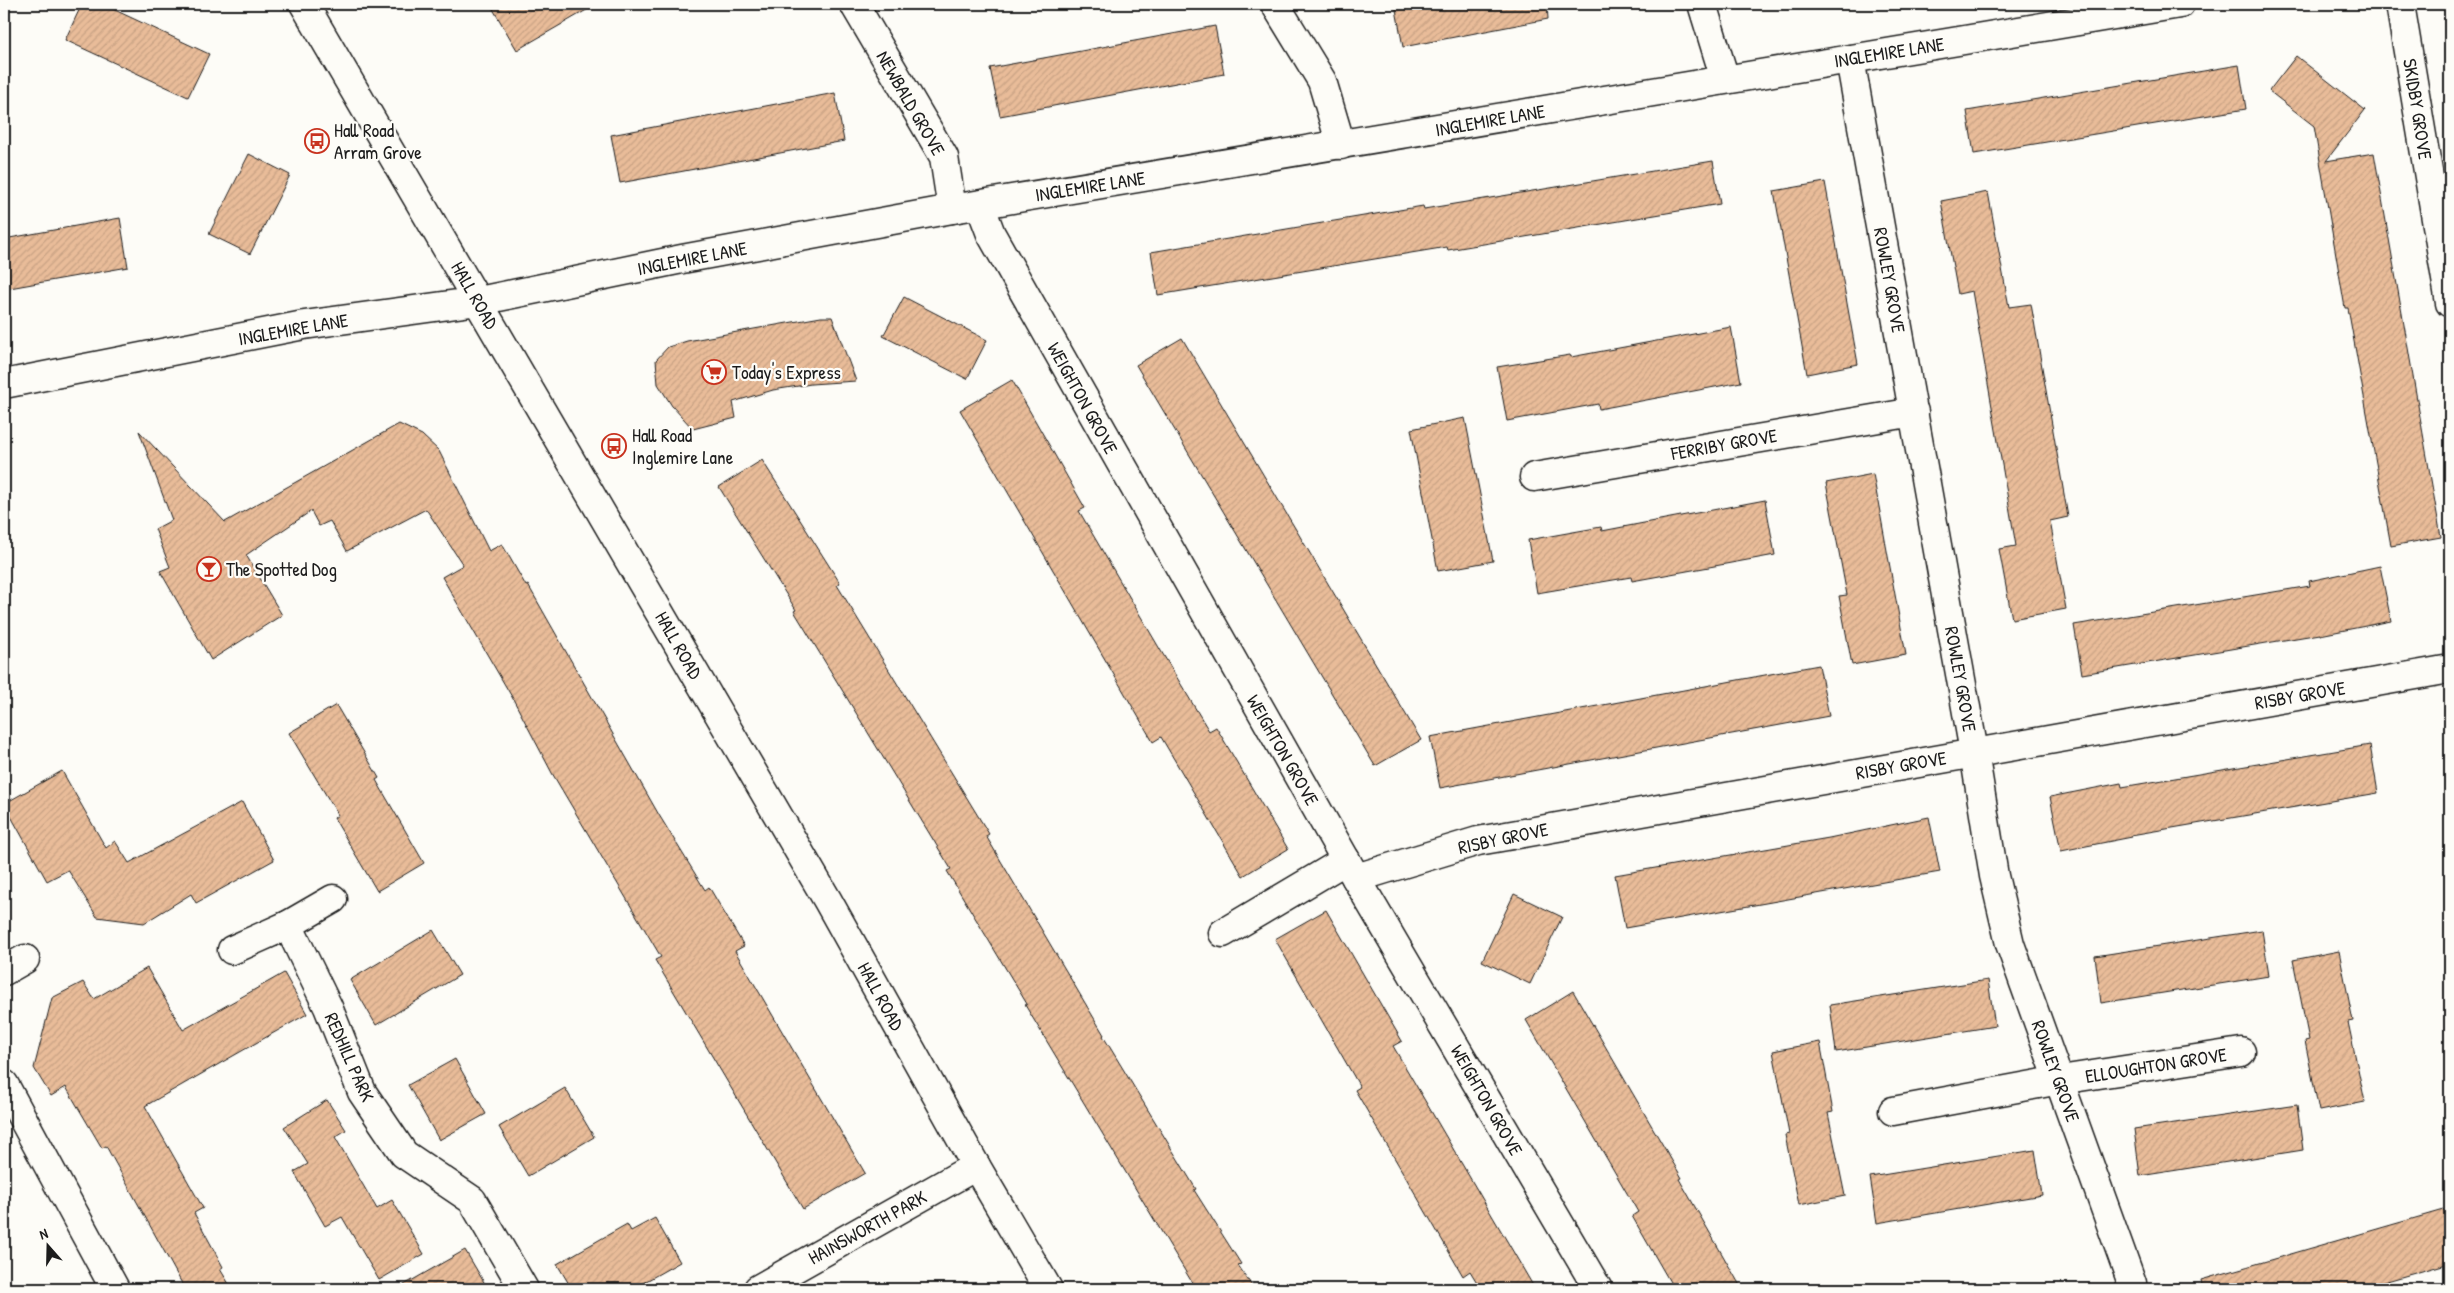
<svg xmlns="http://www.w3.org/2000/svg" width="2454" height="1293" font-family="'Patrick Hand',sans-serif">
<defs>
<pattern id="building-hatch" width="6" height="6" patternUnits="userSpaceOnUse" patternTransform="scale(1.25)"><rect width="6" height="6" fill="#e9bc99"/><path d="M-1 1l2-2M0 6l6-6M5 7l2-2" fill="none" stroke="#c7a183"/></pattern>
</defs>
<rect width="100%" height="100%" fill="#fdfcf7"/>
<filter id="ink" filterUnits="userSpaceOnUse"><feTurbulence type="fractalNoise" baseFrequency=".02" numOctaves="2"/><feDisplacementMap in="SourceGraphic" scale="10" xChannelSelector="R" yChannelSelector="G"/><feConvolveMatrix kernelMatrix="1 2 1 2 8 2 1 2 1" color-interpolation-filters="sRGB"/></filter>
<g filter="url(#ink)">
<g fill="url(#building-hatch)" stroke="#1c1c1c">
<polygon points="82,4 102,4 209,54 188,97 65,40"/>
<polygon points="490,4 597,4 517,50"/>
<polygon points="1395,4 1547,4 1548,19 1403,47"/>
<polygon points="1215,26 1224,74 1000,116 990,68"/>
<polygon points="2296,56 2365,110 2326,161 2374,153 2441,537 2391,546 2348,308 2345,308 2314,126 2269,91"/>
<polygon points="2239,65 2246,109 1974,154 1967,111"/>
<polygon points="835,93 844,141 620,183 611,135"/>
<polygon points="249,154 290,175 250,254 209,234"/>
<polygon points="1713,161 1720,204 1448,250 1447,247 1158,295 1151,252 1423,206 1424,209"/>
<polygon points="1825,182 1858,364 1807,374 1774,191"/>
<polygon points="1988,192 2009,307 2031,304 2068,517 2050,521 2066,609 2012,619 1999,549 2016,546 1972,291 1958,294 1941,201"/>
<polygon points="120,218 128,267 4,289 4,239"/>
<polygon points="904,297 987,340 967,379 883,336"/>
<polygon points="821,317 832,317 856,381 811,384 773,390 733,402 736,418 693,429 672,406 658,384 656,360 668,347 687,341"/>
<polygon points="1731,327 1741,382 1599,409 1598,404 1507,421 1497,367 1570,355 1571,357"/>
<polygon points="1182,338 1421,740 1375,766 1136,365"/>
<polygon points="1012,380 1085,508 1079,511 1161,651 1209,731 1216,727 1288,849 1243,876 1161,737 1153,742 960,410"/>
<polygon points="1465,418 1493,561 1438,571 1411,429"/>
<polygon points="399,424 422,435 439,451 489,551 502,544 526,586 528,585 659,815 705,890 709,887 744,946 735,951 865,1173 803,1209 655,960 661,957 552,773 512,697 442,577 463,565 426,509 347,551 330,521 319,526 311,511 246,555 282,615 211,660 160,571 170,567 155,529 172,520 139,431 225,522"/>
<polygon points="762,460 840,583 837,585 989,834 986,836 1104,1035 1103,1036 1196,1189 1194,1190 1241,1264 1238,1265 1254,1289 1196,1289 1025,1005 1027,1004 947,871 951,869 794,611 796,610 719,487"/>
<polygon points="1873,474 1906,655 1852,665 1839,596 1847,595 1826,483"/>
<polygon points="1765,500 1775,555 1632,581 1631,577 1537,593 1528,540 1601,527 1602,531"/>
<polygon points="2380,566 2391,621 2320,635 2320,634 2082,674 2074,625 2310,586 2309,581"/>
<polygon points="1819,665 1829,716 1440,788 1430,737"/>
<polygon points="336,705 379,778 376,780 424,863 377,891 334,818 338,815 289,733"/>
<polygon points="2370,745 2378,793 2131,835 2132,837 2061,851 2050,797 2121,783 2122,787"/>
<polygon points="62,771 106,848 115,841 129,863 242,802 274,860 196,903 191,894 144,923 97,917 68,870 47,881 4,804"/>
<polygon points="1929,817 1940,872 1625,928 1615,875 1829,838"/>
<polygon points="1514,894 1562,917 1530,984 1482,961"/>
<polygon points="1326,910 1402,1041 1393,1046 1535,1289 1481,1289 1470,1271 1463,1276 1355,1090 1360,1087 1275,939"/>
<polygon points="433,930 460,975 376,1025 350,980"/>
<polygon points="2262,930 2269,976 2101,1003 2095,956"/>
<polygon points="2339,951 2353,1021 2348,1022 2365,1102 2319,1111 2305,1041 2309,1040 2293,960"/>
<polygon points="147,968 183,1030 284,973 307,1014 145,1106 203,1208 194,1213 223,1267 220,1269 232,1289 185,1289 106,1146 102,1148 66,1087 51,1096 34,1068 52,998 83,982 94,999"/>
<polygon points="1988,980 1995,1026 1836,1052 1830,1005"/>
<polygon points="1573,991 1682,1178 1679,1179 1742,1289 1674,1289 1632,1216 1638,1212 1526,1020"/>
<polygon points="1820,1042 1833,1112 1828,1113 1845,1196 1799,1205 1785,1135 1789,1134 1773,1051"/>
<polygon points="455,1059 486,1114 439,1140 408,1085"/>
<polygon points="565,1088 594,1137 528,1176 499,1127"/>
<polygon points="327,1100 346,1130 335,1137 377,1209 392,1200 424,1254 379,1280 342,1217 325,1226 294,1172 308,1164 284,1127"/>
<polygon points="2297,1105 2303,1150 2140,1176 2134,1129"/>
<polygon points="2035,1150 2042,1195 1877,1223 1870,1177"/>
<polygon points="2450,1208 2450,1263 2359,1289 2203,1289 2201,1280"/>
<polygon points="655,1218 680,1262 632,1289 572,1289 557,1264 627,1224 631,1231"/>
<polygon points="465,1250 488,1289 397,1289"/>
</g>
<g fill="none" stroke-linecap="round" stroke-linejoin="round">
<defs>
<g id="street">
<polyline points="854,4 944,157 952,209"/>
<polyline points="1275,4 1322,81 1341,145"/>
<polyline points="1702,4 1725,79"/>
<polyline points="2400,4 2450,303"/>
<polyline points="1850,59 1974,752 1994,876 2010,944 2132,1283"/>
<polyline points="980,205 991,234 1356,878 1598,1289"/>
<polyline points="1534,477 1914,412"/>
<polyline points="1356,878 1478,841 2450,669"/>
<polyline points="288,925 328,1007 362,1092 404,1154 472,1200 524,1289"/>
<polyline points="1223,933 1346,860"/>
<polyline points="232,950 288,925 333,899"/>
<polyline points="4,971 25,959"/>
<polyline points="4,1084 115,1289"/>
<polyline points="1893,1111 2060,1080 2241,1052"/>
<polyline points="758,1289 976,1166"/>
</g>
<g id="secondary">
<polyline points="304,4 828,901 976,1166 1048,1289"/>
<polyline points="4,384 304,325 479,301 682,259 952,209 2180,4"/>
</g>
</defs>
<use href="#street" stroke="#1c1c1c" stroke-width="31"/>
<use href="#secondary" stroke="#1c1c1c" stroke-width="31"/>
<use href="#street" stroke="#fdfcf7" stroke-width="28"/>
<use href="#secondary" stroke="#fdfcf7" stroke-width="28"/>
</g>
</g>
<defs>
<symbol id="bus-ring" viewBox="-11 -11 22 22"><circle r="9.5" fill="#fdfcf7" stroke="#c8321e" stroke-width="1.5"/><path d="M-5-6H5V4H4V6H2V4H-2V6H-4V4H-5ZM-3.5-4V0h7V-4ZM-3.5 1.2v1.5H-2V1.2ZM2 1.2v1.5H3.5V1.2Z" fill="#c8321e"/></symbol>
<symbol id="supermarket-ring" viewBox="-11 -11 22 22"><circle r="9.5" fill="#fdfcf7" stroke="#c8321e" stroke-width="1.5"/><path d="M-6-5.5h2.5l.6 2H6L4.5 2H-2.5L-4.4-4H-6ZM-1.5 3.2a1.3 1.3 0 1 0 .1 0ZM3 3.2a1.3 1.3 0 1 0 .1 0Z" fill="#c8321e"/></symbol>
<symbol id="bar-ring" viewBox="-11 -11 22 22"><circle r="9.5" fill="#fdfcf7" stroke="#c8321e" stroke-width="1.5"/><path d="M-6-5H6L.8 .8V4.5H3.5V6h-7V4.5H-.8V.8Z" fill="#c8321e"/></symbol>
</defs>
<g fill-rule="evenodd">
<use href="#bus-ring" x="303" y="127" width="28" height="28"/>
<use href="#supermarket-ring" x="700" y="358" width="28" height="28"/>
<use href="#bus-ring" x="600" y="432" width="28" height="28"/>
<use href="#bar-ring" x="195" y="555" width="28" height="28"/>
</g>
<g text-anchor="middle" stroke-width="4.5" stroke-linejoin="round" paint-order="stroke">
<g font-size="19" fill="#1c1c1c" stroke="#fdfcf7">
<text transform="translate(1889 52) rotate(-9)" y="7">INGLEMIRE LANE</text>
<text transform="translate(911 103) rotate(60)" y="7">NEWBALD GROVE</text>
<text transform="translate(2418 109) rotate(81)" y="7">SKIDBY GROVE</text>
<text transform="translate(1490 120) rotate(-10)" y="7">INGLEMIRE LANE</text>
<text transform="translate(1090 186) rotate(-9)" y="7">INGLEMIRE LANE</text>
<text transform="translate(692 258) rotate(-11)" y="7">INGLEMIRE LANE</text>
<text transform="translate(1890 280) rotate(80)" y="7">ROWLEY GROVE</text>
<text transform="translate(475 295) rotate(60)" y="7">HALL ROAD</text>
<text transform="translate(293 329) rotate(-10)" y="7">INGLEMIRE LANE</text>
<text transform="translate(1083 398) rotate(61)" y="7">WEIGHTON GROVE</text>
<text transform="translate(1724 444) rotate(-10)" y="7">FERRIBY GROVE</text>
<text transform="translate(679 645) rotate(60)" y="7">HALL ROAD</text>
<text transform="translate(1961 679) rotate(80)" y="7">ROWLEY GROVE</text>
<text transform="translate(2300 695) rotate(-10)" y="7">RISBY GROVE</text>
<text transform="translate(1283 750) rotate(60)" y="7">WEIGHTON GROVE</text>
<text transform="translate(1901 765) rotate(-10)" y="7">RISBY GROVE</text>
<text transform="translate(1503 838) rotate(-12)" y="7">RISBY GROVE</text>
<text transform="translate(881 996) rotate(61)" y="7">HALL ROAD</text>
<text transform="translate(350 1057) rotate(66)" y="7">REDHILL PARK</text>
<text transform="translate(2156 1065) rotate(-9)" y="7">ELLOUGHTON GROVE</text>
<text transform="translate(2056 1071) rotate(70)" y="7">ROWLEY GROVE</text>
<text transform="translate(1487 1100) rotate(60)" y="7">WEIGHTON GROVE</text>
<text transform="translate(867 1227) rotate(-29)" y="7">HAINSWORTH PARK</text>
</g>
<g font-size="19" fill="#1c1c1c" stroke="#fdfcf7" text-anchor="start">
<text x="334" y="137">Hall Road<tspan x="334" dy="22">Arram Grove</tspan></text>
<text x="732" y="379">Today's Express</text>
<text x="632" y="442">Hall Road<tspan x="632" dy="22">Inglemire Lane</tspan></text>
<text x="226" y="576">The Spotted Dog</text>
</g>
</g>
<rect width="2454" height="1293" fill="none" stroke="#fdfcf7" stroke-width="20"/>
<rect x="10" y="10" width="2434" height="1273" fill="none" stroke="#1c1c1c" stroke-width="2" filter="url(#ink)"/>
<g transform="translate(48 1246) rotate(340)" stroke="#fdfcf7" stroke-width="4" paint-order="stroke">
<path d="M0-4L9 19L0 12L-9 19Z" fill="#1c1c1c"/>
<text y="-8" font-size="14" font-weight="bold" text-anchor="middle" fill="#1c1c1c">N</text>
</g>
</svg>
